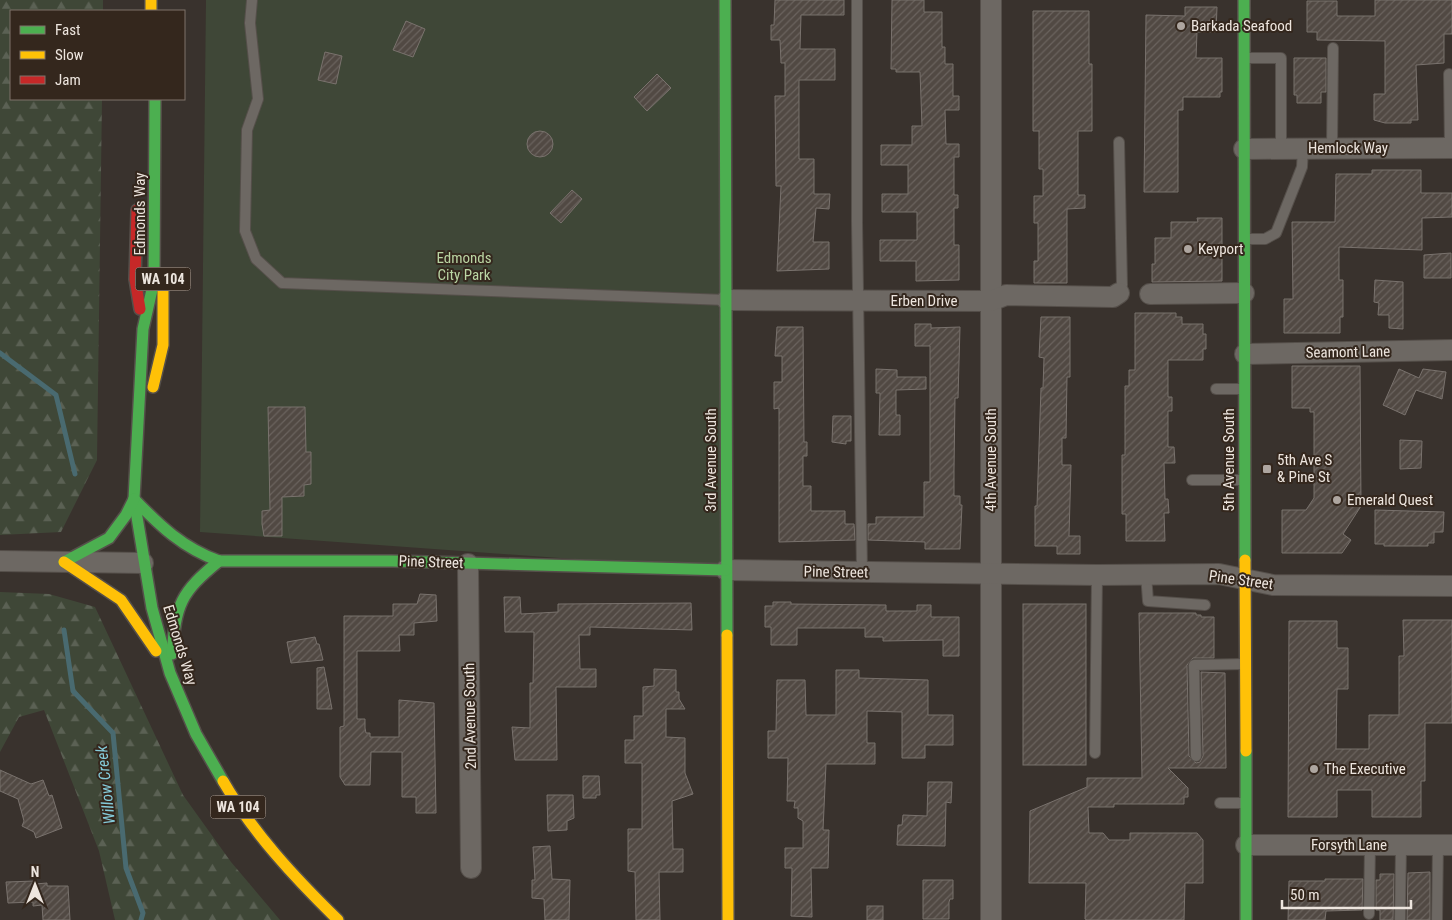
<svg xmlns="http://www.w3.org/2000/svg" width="1452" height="920" font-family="'Roboto Condensed',sans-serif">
<defs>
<pattern id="forest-firs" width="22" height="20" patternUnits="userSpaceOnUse" patternTransform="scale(1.25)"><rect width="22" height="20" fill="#3f4737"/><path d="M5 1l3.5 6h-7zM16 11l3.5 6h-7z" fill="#5b6154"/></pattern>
<pattern id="building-hatch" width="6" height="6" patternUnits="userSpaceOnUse" patternTransform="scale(1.25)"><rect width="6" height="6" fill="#514943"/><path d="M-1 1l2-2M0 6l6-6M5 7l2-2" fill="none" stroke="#6a635e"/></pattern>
</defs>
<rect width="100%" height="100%" fill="#39322d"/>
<g fill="url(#forest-firs)">
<polygon points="0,0 103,0 103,11 11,11 11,99 102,99 97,460 61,532 0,535"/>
<polygon points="0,592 49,594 95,607 183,795 231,862 280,920 115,920 99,851 44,710 19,717 0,752"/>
</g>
<polygon fill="#3f4737" points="206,0 725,0 726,570 200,532"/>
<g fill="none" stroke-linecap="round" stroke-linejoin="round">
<g stroke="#496a70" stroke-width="5">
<polyline points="0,353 56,395 75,474"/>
<polyline points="64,630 73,691 113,733 126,868 143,913 141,920"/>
</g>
</g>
<g fill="url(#building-hatch)" stroke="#79726d">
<polygon points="775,0 844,0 844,15 801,15 800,49 835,49 835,80 799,80 799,159 814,159 814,194 830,194 829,209 816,208 813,242 829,242 829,269 777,271 781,186 776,186 775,96 785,96 785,63 781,63 780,40 771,40 771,25 774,25"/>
<polygon points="892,0 924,0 924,12 942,12 942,47 945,47 945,64 953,64 953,96 959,96 959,110 945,110 946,144 959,144 959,157 954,157 954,195 958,195 958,208 954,208 954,245 959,245 959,280 916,281 916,261 880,261 880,240 917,240 917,212 882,212 882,194 908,194 908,165 881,165 881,145 912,145 912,126 922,126 920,72 896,72 896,69 891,69"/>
<polygon points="1375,0 1452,0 1452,34 1444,34 1444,63 1416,65 1418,120 1411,120 1411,123 1385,123 1374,120 1374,94 1385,94 1385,41 1317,40 1317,32 1307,32 1307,1 1337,1 1337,16 1375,16"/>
<polygon points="1185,7 1217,7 1216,32 1197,32 1196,58 1222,58 1222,92 1220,92 1220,97 1183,97 1183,110 1178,110 1178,192 1144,192 1146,15 1185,16"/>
<polygon points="1033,11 1089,11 1089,64 1092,64 1092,131 1078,131 1078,195 1085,195 1085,208 1067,209 1067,283 1034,283 1034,261 1038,261 1038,223 1034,223 1034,196 1043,196 1043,169 1039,169 1039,131 1033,131"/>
<polygon points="406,21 425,29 413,57 393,50"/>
<polygon points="325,52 342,56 336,84 318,80"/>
<polygon points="1294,58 1326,58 1326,92 1321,92 1321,103 1297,103 1297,95 1294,95"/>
<polygon points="657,74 671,88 647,111 634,97"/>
<circle cx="540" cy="144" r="13"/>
<polygon points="1372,170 1421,170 1421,193 1452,193 1452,217 1422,218 1422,250 1339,247 1339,280 1343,280 1343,317 1340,317 1340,333 1284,333 1284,299 1293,299 1292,222 1335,222 1336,174 1372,174"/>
<polygon points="572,190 582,199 561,223 550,213"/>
<polygon points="1197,218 1222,218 1222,281 1152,282 1152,264 1155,264 1155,238 1171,238 1171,222 1198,222"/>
<polygon points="1451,253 1451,278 1424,278 1424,255"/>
<polygon points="1375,280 1403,282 1403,329 1389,328 1389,315 1378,315 1379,303 1374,302"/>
<polygon points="1135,313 1176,313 1176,317 1182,317 1182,324 1203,324 1203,334 1206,334 1206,349 1203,349 1203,360 1168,360 1168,397 1172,397 1172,411 1168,411 1168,447 1174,447 1175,463 1164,463 1165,499 1168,499 1169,513 1164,513 1165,541 1126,541 1126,514 1122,514 1122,455 1125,455 1125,386 1129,386 1129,370 1135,370"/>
<polygon points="1041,317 1070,317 1070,377 1067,377 1066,438 1062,438 1062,465 1071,465 1069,536 1080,536 1080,554 1057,554 1057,546 1035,546 1035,506 1037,506 1041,388 1043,388 1044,358 1039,357"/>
<polygon points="915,324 931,324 931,328 960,327 958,398 955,398 954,469 954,496 960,496 960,505 962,505 960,549 925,549 925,542 868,540 868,524 876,524 876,517 924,517 924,482 930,482 930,346 915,346"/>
<polygon points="777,327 803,327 804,442 807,442 807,456 803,456 803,486 811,486 811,511 845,511 845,524 854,524 855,540 779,542 779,408 774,409 774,382 782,382 782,356 775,356"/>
<polygon points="1292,366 1360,366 1361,506 1343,534 1351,540 1342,553 1282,553 1282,510 1306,510 1314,498 1314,412 1310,412 1310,408 1292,408"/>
<polygon points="876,369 897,370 897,377 926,377 926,389 896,390 896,415 900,415 900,435 879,435 880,393 876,393"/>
<polygon points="1399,369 1419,378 1423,369 1446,372 1442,399 1416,390 1405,415 1383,405"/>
<polygon points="268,407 305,407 306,452 311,452 311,484 304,485 304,496 282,497 282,536 264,536 262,524 262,511 270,510"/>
<polygon points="833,416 851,416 851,441 846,441 846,444 832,442"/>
<polygon points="1400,440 1422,441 1421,468 1400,469"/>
<polygon points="1375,510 1444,512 1443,532 1434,532 1434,543 1428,543 1428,546 1384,546 1384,544 1375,544"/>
<polygon points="420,594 436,595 437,621 414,623 414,635 399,635 400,651 357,651 357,719 365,719 365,728 366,733 370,733 370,737 399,737 399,700 434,703 436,813 416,813 416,797 402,797 402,752 371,752 370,785 345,785 340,777 340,727 344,726 344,616 393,616 393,604 417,604"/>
<polygon points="504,597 520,597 521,614 558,612 558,604 691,603 692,630 590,627 590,635 579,635 580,669 596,669 596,687 556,687 557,760 515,760 512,727 530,728 530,683 533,683 534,632 505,632"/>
<polygon points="773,602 791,602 791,604 886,605 886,611 917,611 917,605 931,605 931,617 959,617 959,656 943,656 943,640 883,641 883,637 865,637 865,628 797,628 797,645 771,645 771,627 765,627 765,606 773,606"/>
<rect x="1023" y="604" width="63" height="161"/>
<polygon points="1139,613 1196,613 1196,615 1201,615 1201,617 1214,617 1214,658 1193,658 1187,665 1189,756 1196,763 1200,762 1203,756 1201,672 1225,673 1226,768 1168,768 1188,788 1188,797 1184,797 1184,804 1114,804 1114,807 1088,807 1089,833 1103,833 1109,840 1130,840 1130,833 1197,833 1203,840 1203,883 1185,883 1184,920 1087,920 1085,919 1086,883 1029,883 1030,811 1087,787 1087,778 1142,778"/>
<polygon points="1403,620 1452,620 1452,723 1425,723 1425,781 1421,781 1421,817 1372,817 1372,790 1337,790 1337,817 1288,817 1289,621 1337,621 1337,648 1348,648 1348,689 1337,689 1336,749 1369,749 1369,715 1399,715 1399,656 1404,656"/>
<polygon points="315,637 317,644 319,644 323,660 291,663 287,642"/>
<polygon points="324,667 332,709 317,709 317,668"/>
<polygon points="654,669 676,670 676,692 679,692 679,699 685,709 666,709 666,737 685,738 685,773 693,794 672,801 673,849 683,849 683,872 659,872 660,920 636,920 635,872 628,871 628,829 642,829 642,763 625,763 625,740 634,740 634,716 643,716 643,687 654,686"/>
<polygon points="836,670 859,670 859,678 928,680 928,715 953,715 953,745 925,745 925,758 902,758 902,712 867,711 867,743 875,743 875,764 826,764 823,830 829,830 828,868 811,868 812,917 791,916 792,868 785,868 785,848 803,848 803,821 798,818 798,808 794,808 795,801 787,801 788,758 768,758 768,731 776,731 777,680 805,680 806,715 836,715"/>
<polygon points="0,770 31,784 43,780 49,796 52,795 62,828 36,838 34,832 22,826 24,821 18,799 0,791"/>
<polygon points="583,776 599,776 600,795 596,795 596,798 583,798"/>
<polygon points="928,782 952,782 951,803 946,802 945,846 897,845 898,825 902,825 903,815 927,816"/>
<polygon points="547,795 573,795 574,818 567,821 567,830 548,831"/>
<polygon points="550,846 552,879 570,880 569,920 545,920 544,899 532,898 532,880 535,880 533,847"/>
<polygon points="1430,872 1430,920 1407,920 1408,873"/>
<polygon points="1380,874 1394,874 1393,920 1380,920 1380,910 1376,910 1376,880 1380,880"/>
<polygon points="1325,879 1363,879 1362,910 1326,911 1325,920 1288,920 1289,881 1325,881"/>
<polygon points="923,880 953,880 953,899 950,899 949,902 949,919 923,919"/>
<polygon points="35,881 35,884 47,883 47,886 68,886 70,920 43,920 42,905 33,906 33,902 8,903 6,882"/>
<rect x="867" y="906" width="16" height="14"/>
</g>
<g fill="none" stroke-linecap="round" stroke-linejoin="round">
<defs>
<g id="lane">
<polyline points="252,0 250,23 258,99 247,130 245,231 256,259 282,283 726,300"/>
<polyline points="857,0 857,222 862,572"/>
<polyline points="1244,58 1281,58 1281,148"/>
<polyline points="1449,74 1450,148"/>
<polyline points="1119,142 1122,285 1119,293"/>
<polyline points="1332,148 1333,48"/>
<polyline points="1245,239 1265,239 1276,233 1302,167 1303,148"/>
<polyline points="1216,389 1243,389"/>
<polyline points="1192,480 1243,480"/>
<polyline points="1146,574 1148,601 1205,605"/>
<polyline points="1095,753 1097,575"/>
<polyline points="1196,756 1194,665 1244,664"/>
<polyline points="1220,803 1244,803"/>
<polyline points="1369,914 1370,845"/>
<polyline points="1400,920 1401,846"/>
<polyline points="1437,920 1438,845"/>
</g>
<g id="street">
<polyline points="991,0 991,920"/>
<polyline points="1244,149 1452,148"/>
<polyline points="1150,294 1244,293"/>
<polyline points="727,300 991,301 1006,295 1113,297 1119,293"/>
<polyline points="1245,354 1452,350"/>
<polyline points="0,561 143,563"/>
<polyline points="468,564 471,868"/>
<polyline points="726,570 1097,575 1219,574 1273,585 1452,586"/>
<polyline points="1246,845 1452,845"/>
</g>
<g id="fast">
<polyline points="725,0 727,635"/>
<polyline points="1244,0 1245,560"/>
<polyline points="155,99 154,281 143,329 134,499 152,608 170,673 196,734 223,781"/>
<path d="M134 499C160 526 183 548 219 561"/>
<polyline points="219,561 392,561 726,570"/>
<polyline points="64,562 109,538 126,515 134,499"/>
<path d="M172 654C176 604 180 593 219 561"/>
<polyline points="1246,751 1246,920"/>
</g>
<g id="slow">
<polyline points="151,0 151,11"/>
<polyline points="153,387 163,345 163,291"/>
<polyline points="1245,560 1246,751"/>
<polyline points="64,562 121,600 156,651"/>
<polyline points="727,635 728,920"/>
<path d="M223 781C253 833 295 878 338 920"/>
</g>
<polyline id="jam" points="137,210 135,279 140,309"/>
</defs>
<use href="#lane" stroke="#554f4a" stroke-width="12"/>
<use href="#street" stroke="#554f4a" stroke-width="22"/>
<use href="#fast" stroke="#554f4a" stroke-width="14"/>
<use href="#slow" stroke="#554f4a" stroke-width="14"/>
<use href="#jam" stroke="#554f4a" stroke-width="14"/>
<use href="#lane" stroke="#6d6863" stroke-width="10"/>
<use href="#street" stroke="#6d6863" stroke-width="20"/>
<use href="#fast" stroke="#4caf50" stroke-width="11"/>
<use href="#slow" stroke="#ffc107" stroke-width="11"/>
<use href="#jam" stroke="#c62828" stroke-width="11"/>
</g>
<g fill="#aea6a0" stroke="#34271d" stroke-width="2">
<circle cx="1181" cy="26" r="5"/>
<circle cx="1188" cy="249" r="5"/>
<rect x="1262" y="464" width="10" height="10" rx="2.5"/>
<circle cx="1337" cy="500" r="5"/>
<circle cx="1314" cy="769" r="5"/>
</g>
<g text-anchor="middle" stroke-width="4" stroke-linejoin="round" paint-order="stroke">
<g fill="#34271d" stroke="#b6aca4" stroke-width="1">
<rect x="135.5" y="267.5" width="55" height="23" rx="4"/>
<rect x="210.5" y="795.5" width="55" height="23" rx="4"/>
</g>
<g font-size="14" font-weight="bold" fill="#ede5de">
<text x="163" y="284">WA 104</text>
<text x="238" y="812">WA 104</text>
</g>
<g font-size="15" fill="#ede5de" stroke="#34271d" text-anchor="start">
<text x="1191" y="31">Barkada Seafood</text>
<text x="1198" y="254">Keyport</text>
<text x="1277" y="465">5th Ave S<tspan x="1277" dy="17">&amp; Pine St</tspan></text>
<text x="1347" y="505">Emerald Quest</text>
<text x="1324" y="774">The Executive</text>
</g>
<g font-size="15" fill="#ede5de" stroke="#34271d">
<text x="1348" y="153">Hemlock Way</text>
<text transform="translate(140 214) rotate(-90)" y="5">Edmonds Way</text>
<text x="924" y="306">Erben Drive</text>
<text transform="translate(1348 352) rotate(-1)" y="5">Seamont Lane</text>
<text transform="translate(711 460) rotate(-90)" y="5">3rd Avenue South</text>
<text transform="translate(991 460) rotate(-90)" y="5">4th Avenue South</text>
<text transform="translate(1229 460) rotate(-90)" y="5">5th Avenue South</text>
<text transform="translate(431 562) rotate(2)" y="5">Pine Street</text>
<text transform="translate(836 572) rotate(1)" y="5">Pine Street</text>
<text transform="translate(1241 580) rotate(8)" y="5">Pine Street</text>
<text transform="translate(180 645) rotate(73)" y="5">Edmonds Way</text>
<text transform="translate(470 716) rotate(-91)" y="5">2nd Avenue South</text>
<text x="1349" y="850">Forsyth Lane</text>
</g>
<g font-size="15" fill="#bad5a3" stroke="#34271d">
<text x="464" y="263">Edmonds<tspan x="464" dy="17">City Park</tspan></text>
</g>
<g font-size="16" font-style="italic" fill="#85cbda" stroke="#34271d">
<text transform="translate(105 785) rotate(-96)" y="6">Willow Creek</text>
</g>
</g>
<rect x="10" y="10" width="175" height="90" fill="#34271d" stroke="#7e736a"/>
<rect x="20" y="26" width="25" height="8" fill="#4caf50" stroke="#7e736a"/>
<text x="55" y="35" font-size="15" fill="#ede5de">Fast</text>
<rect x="20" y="51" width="25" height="8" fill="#ffc107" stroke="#7e736a"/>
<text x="55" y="60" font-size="15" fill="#ede5de">Slow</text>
<rect x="20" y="76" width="25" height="8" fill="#c62828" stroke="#7e736a"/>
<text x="55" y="85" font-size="15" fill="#ede5de">Jam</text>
<g transform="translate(35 885)" stroke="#34271d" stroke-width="4" paint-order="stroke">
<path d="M0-4L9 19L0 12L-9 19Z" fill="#ede5de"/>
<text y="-8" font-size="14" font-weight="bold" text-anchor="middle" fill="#ede5de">N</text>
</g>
<path d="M1282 900v8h129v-8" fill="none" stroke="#ede5de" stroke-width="2.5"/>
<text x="1290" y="900" font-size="15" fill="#ede5de" stroke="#34271d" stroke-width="4" paint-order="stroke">50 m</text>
</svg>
